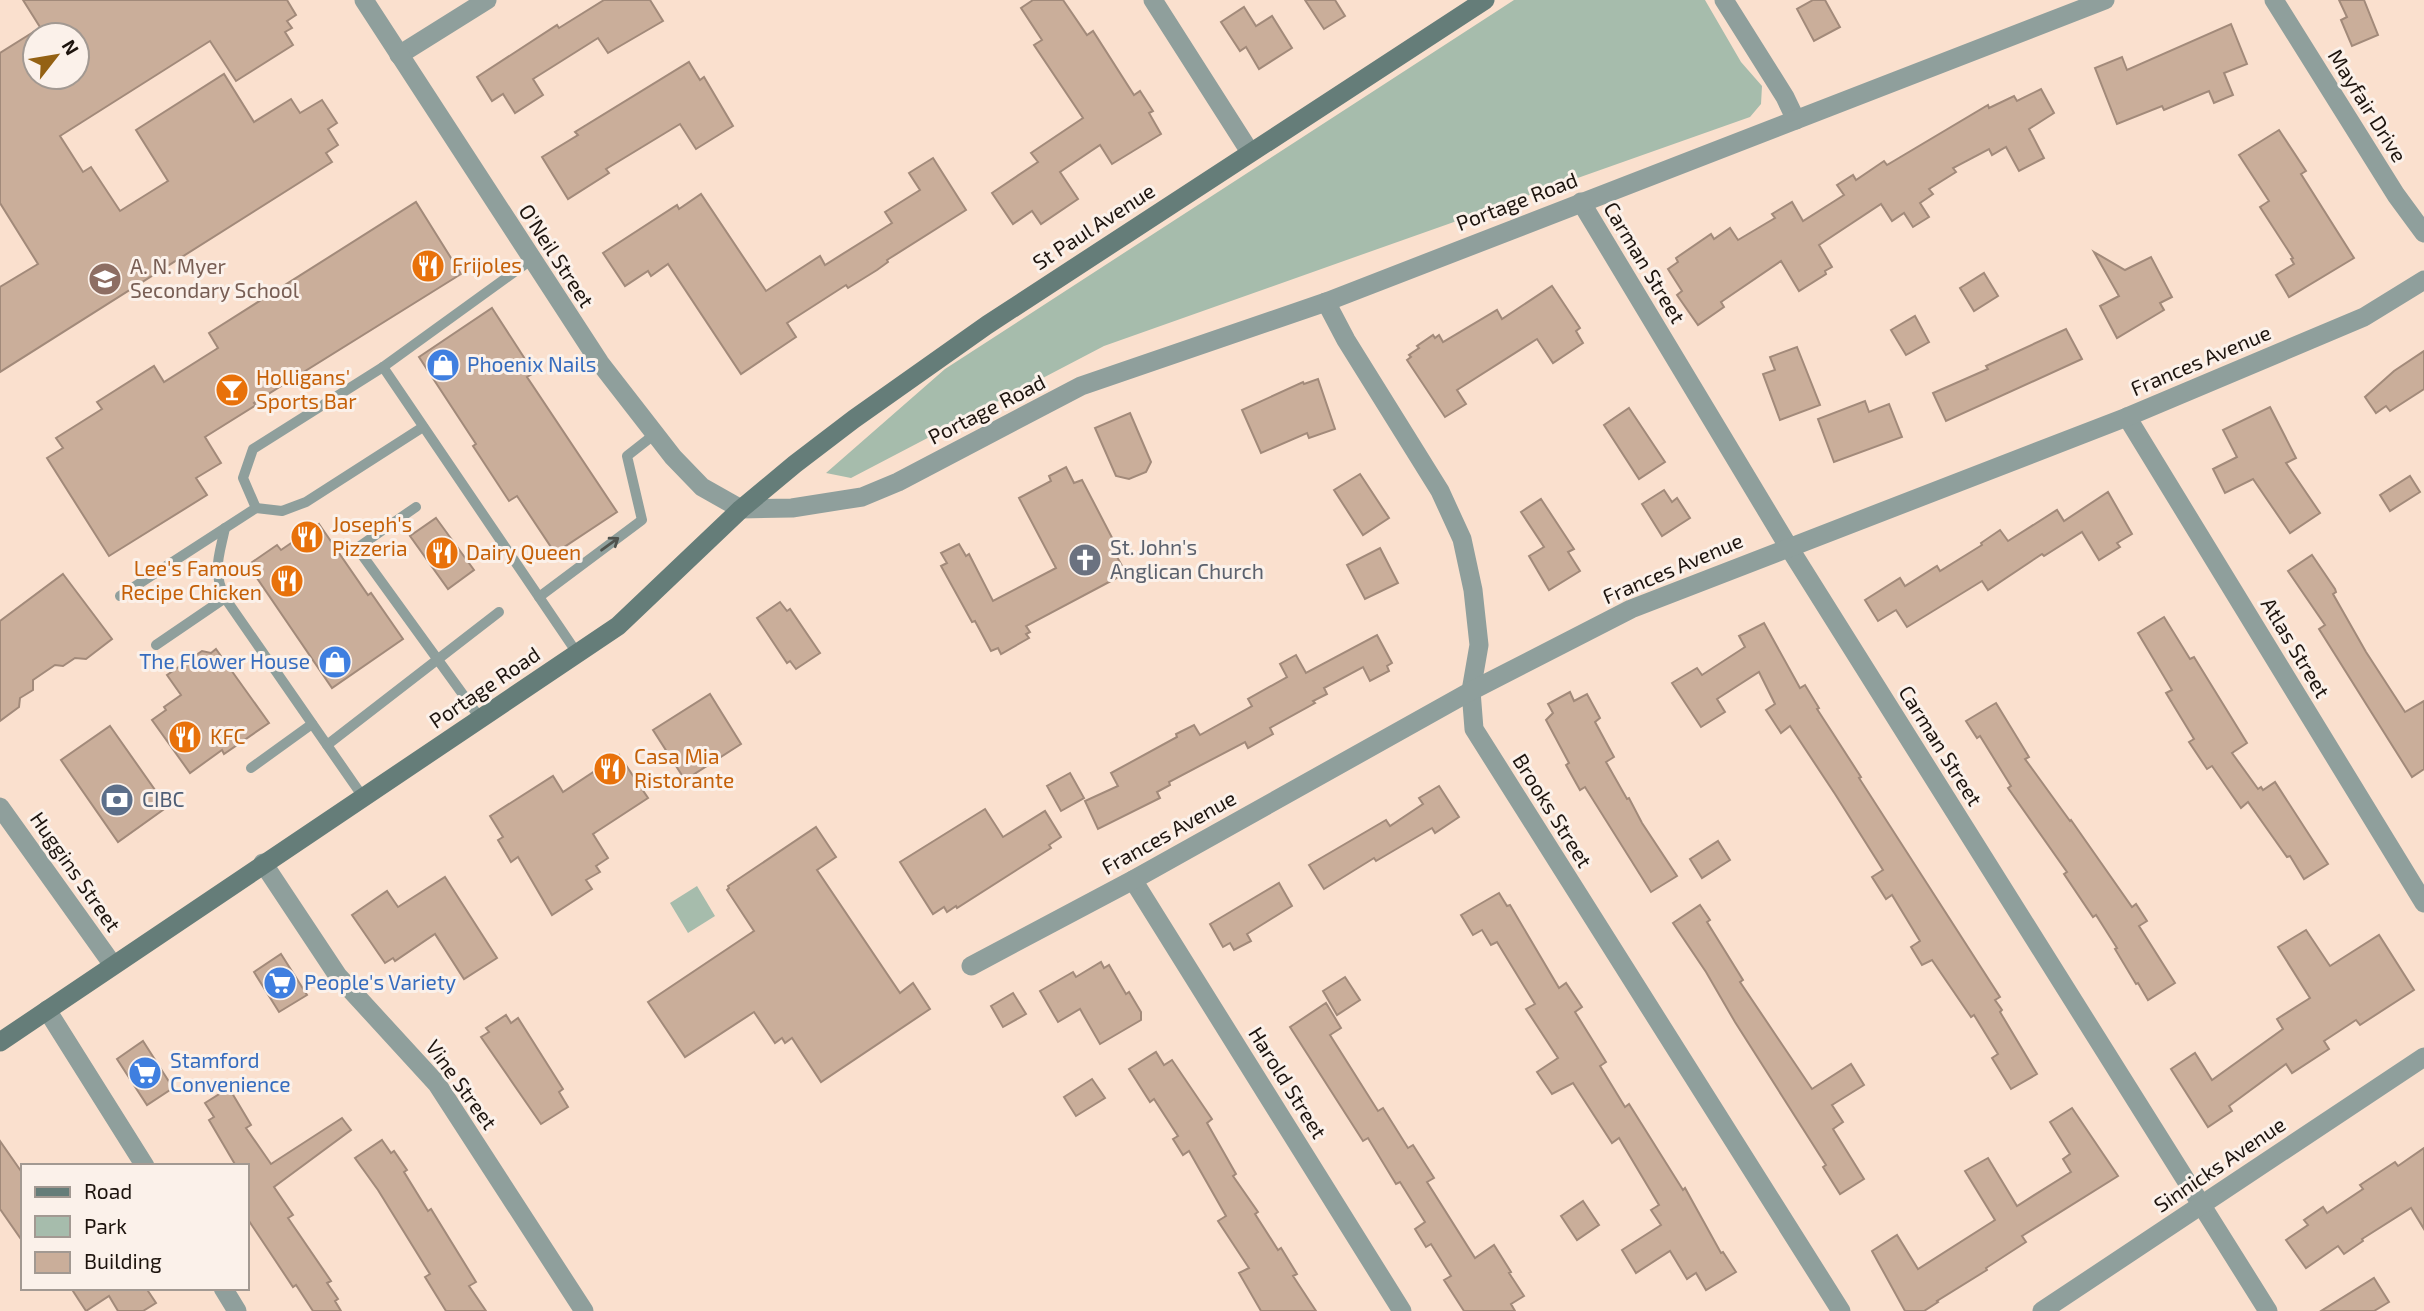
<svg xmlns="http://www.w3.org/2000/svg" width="2424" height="1311" font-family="'Exo 2',sans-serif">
<rect width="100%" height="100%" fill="#fae0ce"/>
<g fill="#a6bcac">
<polygon points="1514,0 1705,0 1741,62 1762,86 1761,104 1750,117 1104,346 851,478 826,473 945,369"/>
<polygon points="697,886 715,916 688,933 670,903"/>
</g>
<g fill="#caae9a" stroke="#a28a7a" stroke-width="2">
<polygon points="23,0 287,0 296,15 287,21 292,28 285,32 293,45 236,81 210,41 60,136 83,172 91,167 120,211 168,181 136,130 224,74 254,122 291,99 300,113 322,100 337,123 328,129 338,145 326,153 332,162 0,372 0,287 38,264 0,203 0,53 35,31 35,77 77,77 77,35 45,35"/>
<polygon points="604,0 650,0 663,21 608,53 598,38 533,79 543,95 515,113 503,94 492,101 477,77 557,25 559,28"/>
<polygon points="1033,0 1063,0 1087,35 1093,31 1134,95 1140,91 1153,111 1149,113 1161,134 1112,164 1100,145 1060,172 1078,199 1041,224 1032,211 1013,224 992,193 1038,162 1031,153 1083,118 1034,45 1042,40 1021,8"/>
<polygon points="1305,0 1335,0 1345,16 1324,29"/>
<polygon points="1813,0 1825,0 1840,27 1814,41 1797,9"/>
<polygon points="2339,0 2364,0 2378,35 2352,46 2341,20 2347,17"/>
<polygon points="1244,7 1256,26 1272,16 1292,48 1259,69 1246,47 1240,51 1221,22"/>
<polygon points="2231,24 2247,64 2224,73 2233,95 2214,103 2209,91 2164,110 2162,106 2117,124 2095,68 2122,57 2127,70"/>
<polygon points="689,62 700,80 704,77 733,126 696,149 680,124 606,169 609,173 568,199 542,157 578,135 575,132"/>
<polygon points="2041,89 2054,113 2029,129 2044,158 2019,171 2006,147 1992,155 1989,149 1953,168 1956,172 1929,189 1933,194 1920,203 1929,217 1913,227 1904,213 1892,221 1881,204 1819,245 1832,267 1825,271 1826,274 1799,291 1781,261 1721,302 1724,307 1698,325 1677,295 1682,291 1668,269 1678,262 1676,258 1711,234 1714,239 1730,228 1738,240 1775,218 1772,214 1792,202 1803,221 1844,195 1837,185 1853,175 1856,180 1884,161 1887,165 1988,105 1989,108 2014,96 2017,101"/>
<polygon points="2279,130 2306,171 2301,174 2354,258 2289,297 2276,275 2294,264 2291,259 2293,258 2260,207 2269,201 2239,155"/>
<polygon points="933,158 966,210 887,260 888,262 877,270 848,288 846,285 787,323 796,337 741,374 668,264 651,276 648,271 625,286 603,253 677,205 679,209 701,194 766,291 820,256 825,265 892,223 885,212 920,190 909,173"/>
<polygon points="416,202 461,274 254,403 256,405 205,437 221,463 196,478 207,495 109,556 47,458 63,448 56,438 102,409 97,402 154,366 164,382 218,348 209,333"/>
<polygon points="2094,252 2125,270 2151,257 2172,297 2160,303 2164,310 2117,338 2100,306 2119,296"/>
<polygon points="1984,273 1998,296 1974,311 1960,288"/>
<polygon points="1552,286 1580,328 1576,331 1583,343 1553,363 1537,339 1457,390 1466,404 1445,417 1407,360 1411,357 1409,355 1419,348 1417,346 1433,335 1435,338 1439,335 1443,342 1497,310 1502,319"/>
<polygon points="492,308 534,373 527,377 617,512 555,553 517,496 509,501 473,446 476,444 419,357"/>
<polygon points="1915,316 1929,342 1906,355 1891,330"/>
<polygon points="2066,329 2082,359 1946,421 1933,393 1988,369 1986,366"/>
<polygon points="1797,347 1820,405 1780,420 1763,374 1775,370 1770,357"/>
<polygon points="2424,351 2424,389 2390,411 2386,406 2376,413 2365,397 2394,371"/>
<polygon points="1318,379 1335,429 1309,438 1307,433 1261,453 1242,410 1303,382 1304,384"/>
<polygon points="1865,401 1869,412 1889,404 1902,437 1834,462 1818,419"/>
<polygon points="2270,407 2296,458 2286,463 2320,513 2290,533 2253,479 2225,493 2213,469 2237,457 2223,430"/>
<polygon points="1629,408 1665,462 1639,479 1604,425"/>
<polygon points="1130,413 1151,462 1146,472 1129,479 1116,476 1095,428"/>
<polygon points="1066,467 1074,483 1082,480 1120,553 1116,555 1126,573 1026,626 1030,632 1026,634 1029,638 1001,654 998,648 991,651 975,621 972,622 941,566 947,563 941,553 959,544 966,556 969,554 993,601 1056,568 1019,498 1051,481 1049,476"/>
<polygon points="1360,474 1389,518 1363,535 1334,490"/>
<polygon points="2410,476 2420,492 2390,511 2380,495"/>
<polygon points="1664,490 1672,502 1677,498 1690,518 1662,536 1642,504"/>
<polygon points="2108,492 2132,534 2117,543 2120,547 2099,560 2082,532 2044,556 2042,554 1988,590 1982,581 1907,627 1896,610 1878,621 1865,600 1900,578 1905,586 1937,566 1940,571 1982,545 1981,543 2000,530 2008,541 2057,510 2064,521"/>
<polygon points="1541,499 1574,549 1568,552 1580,571 1549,590 1529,556 1544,547 1521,512"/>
<polygon points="436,518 474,570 448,589 410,536"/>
<polygon points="319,524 368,595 371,593 403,639 332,688 248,565 277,545 281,550"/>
<polygon points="1380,548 1398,583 1365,599 1347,565"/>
<polygon points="2312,555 2335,589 2336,592 2333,594 2366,652 2405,712 2424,701 2424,769 2412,777 2319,629 2325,625 2288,571"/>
<polygon points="63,574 112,639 86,659 75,658 63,666 55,665 33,680 33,690 20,698 19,707 0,721 0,621"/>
<polygon points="780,602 787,611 790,609 820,653 796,669 790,661 787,663 757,618"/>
<polygon points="2164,617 2190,659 2194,657 2247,743 2232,753 2258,789 2261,787 2263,790 2275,782 2328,864 2304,879 2290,856 2287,857 2248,802 2241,808 2212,766 2207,769 2189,742 2194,739 2166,693 2172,690 2138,633"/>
<polygon points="1764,623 1800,688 1805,685 1819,708 1817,709 1861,777 1859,778 2000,997 1995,1000 2002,1010 2000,1012 2037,1074 2011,1089 1992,1058 1998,1054 1974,1015 1971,1017 1932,960 1922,965 1911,947 1920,941 1892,895 1886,899 1872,877 1883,870 1835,794 1790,726 1781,733 1766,710 1775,704 1759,672 1717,699 1725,712 1701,727 1672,683 1697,668 1702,675 1745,647 1739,636"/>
<polygon points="1377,635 1392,663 1387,666 1389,671 1370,681 1363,667 1324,688 1327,694 1313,701 1315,703 1270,728 1273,734 1248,748 1245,742 1169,782 1170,785 1157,792 1160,798 1098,829 1085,801 1118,786 1111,773 1177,737 1176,734 1194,725 1200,735 1252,706 1248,699 1287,677 1280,664 1296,655 1306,673"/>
<polygon points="216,649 269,723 224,754 222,750 190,773 152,720 166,710 164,707 181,695 167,675 202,651 211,653"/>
<polygon points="1570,692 1574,701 1587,694 1600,718 1595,722 1614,757 1606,762 1627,799 1629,798 1642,823 1677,876 1651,892 1585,787 1580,790 1566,765 1569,763 1546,720 1553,713 1548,704"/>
<polygon points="710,694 741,744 685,780 653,730"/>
<polygon points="1996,703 2029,757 2025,759 2070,821 2071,820 2132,907 2136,904 2147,921 2139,926 2175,983 2148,1000 2138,983 2136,984 2115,949 2117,948 2096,915 2093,917 2064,874 2067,872 2008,788 2011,786 1980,736 1977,738 1966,721"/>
<polygon points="110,726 167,807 118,842 61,760"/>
<polygon points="619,755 648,798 593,834 608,858 596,866 600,872 586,880 592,889 552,915 518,857 511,862 498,840 503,837 490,816 553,776 563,792"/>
<polygon points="1070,773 1084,798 1061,811 1047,786"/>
<polygon points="1439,786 1459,817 1435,833 1432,828 1376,861 1374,858 1324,889 1309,865 1386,820 1390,826 1423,804 1419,798"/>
<polygon points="985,809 1003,837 1045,811 1061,837 1049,845 1051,848 957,908 956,906 947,912 944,907 933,914 900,862"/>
<polygon points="816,827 836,857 817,870 900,993 913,983 930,1009 821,1082 792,1038 785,1043 782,1038 775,1043 754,1012 685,1057 648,1002 754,931 727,890 729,888 728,886"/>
<polygon points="1718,841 1730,860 1702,878 1690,859"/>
<polygon points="445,877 497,958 464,979 435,934 395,961 393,958 385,963 352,915 387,891 398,907"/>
<polygon points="1279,883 1292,906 1247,934 1251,941 1234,950 1230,943 1223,947 1210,924"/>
<polygon points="1499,893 1507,906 1510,905 1559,988 1566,983 1582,1007 1575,1012 1606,1062 1600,1066 1625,1107 1629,1104 1683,1190 1685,1188 1721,1253 1723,1252 1736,1272 1706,1290 1696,1273 1687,1279 1670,1251 1636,1273 1622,1250 1661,1225 1651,1210 1659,1205 1619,1138 1612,1143 1573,1083 1552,1094 1537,1072 1558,1058 1526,1009 1535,1004 1497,942 1491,945 1482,930 1473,935 1461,915"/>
<polygon points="1700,905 1710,920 1707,922 1743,980 1740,982 1812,1089 1851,1064 1864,1085 1832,1105 1843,1122 1833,1129 1864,1179 1840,1194 1823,1167 1826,1165 1735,1022 1706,972 1673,923"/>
<polygon points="2306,930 2330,966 2379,935 2414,990 2360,1025 2356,1020 2324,1041 2329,1049 2292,1073 2286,1064 2229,1106 2232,1111 2208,1127 2171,1069 2195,1053 2212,1080 2283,1029 2277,1019 2310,998 2278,947"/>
<polygon points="281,954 307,995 279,1012 254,972"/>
<polygon points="1101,962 1104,968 1109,965 1126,994 1129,992 1141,1012 1141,1020 1100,1044 1080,1009 1058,1022 1040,991 1073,972 1076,977"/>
<polygon points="1345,977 1360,1000 1337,1015 1323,991"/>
<polygon points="1013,993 1026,1014 1003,1027 991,1006"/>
<polygon points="1326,1003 1341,1028 1330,1035 1378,1111 1383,1108 1408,1148 1413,1145 1434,1178 1427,1182 1475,1258 1494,1245 1511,1272 1509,1273 1524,1296 1511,1304 1515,1311 1464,1311 1444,1280 1451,1276 1431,1244 1426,1247 1415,1229 1425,1222 1400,1182 1396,1184 1368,1138 1363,1141 1290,1027"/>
<polygon points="506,1015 511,1023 518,1018 563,1089 559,1092 568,1107 541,1124 481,1037 489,1032 486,1028"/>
<polygon points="143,1041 173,1088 147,1105 117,1059"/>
<polygon points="1156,1052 1164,1065 1172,1060 1212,1119 1207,1123 1236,1174 1233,1176 1258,1212 1255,1214 1278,1250 1281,1248 1297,1274 1293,1276 1316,1311 1261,1311 1239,1273 1249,1268 1218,1221 1226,1216 1189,1151 1183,1155 1173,1139 1178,1136 1154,1099 1150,1102 1129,1069"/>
<polygon points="1092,1079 1105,1098 1076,1116 1064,1097"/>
<polygon points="229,1088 251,1125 246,1128 271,1164 342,1118 351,1130 274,1187 293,1215 288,1218 331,1281 327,1283 338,1299 335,1301 341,1311 313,1311 296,1285 293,1287 247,1218 247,1166 236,1166 209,1120 214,1117 205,1103"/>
<polygon points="2072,1108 2118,1176 2022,1236 2026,1242 1986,1268 1987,1270 1937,1301 1938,1302 1924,1311 1905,1311 1872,1251 1897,1235 1918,1269 1995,1220 1965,1171 1988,1158 2017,1206 2071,1172 2063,1159 2070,1154 2050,1122"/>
<polygon points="382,1140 391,1153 394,1151 407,1170 404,1172 428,1211 431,1209 476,1282 469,1286 486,1311 446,1311 425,1277 430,1274 378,1190 355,1158"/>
<polygon points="0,1141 23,1174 23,1242 0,1209"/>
<polygon points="2424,1148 2424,1229 2411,1208 2362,1239 2363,1241 2344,1254 2338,1246 2306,1268 2286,1240 2308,1225 2304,1220 2323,1207 2327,1213 2363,1189 2360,1185 2395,1162 2398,1166"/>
<polygon points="1583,1201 1599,1225 1577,1240 1561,1216"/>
<polygon points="2374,1278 2389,1302 2374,1311 2321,1311"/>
<polygon points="71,1288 146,1288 156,1303 143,1311 118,1311 109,1296 86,1311"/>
</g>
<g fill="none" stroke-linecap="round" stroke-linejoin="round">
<g stroke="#8f9f9c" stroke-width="10">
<polyline points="383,367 577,653"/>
<polyline points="416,507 357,548 480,718"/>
<polyline points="256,508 282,511 306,502 423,427"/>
<path d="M225 528C219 557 212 570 225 598"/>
<polyline points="120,596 256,508 243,478 253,449 383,367 531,260"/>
<polyline points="539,597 642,520 627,456 655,434"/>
<polyline points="156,645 225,598 363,797"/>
<polyline points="327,745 499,612"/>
<polyline points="251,768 312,724"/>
</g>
<g stroke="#8f9f9c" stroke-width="19">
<polyline points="1153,0 1250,152"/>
<polyline points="1724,0 1785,97 1796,120"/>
<polyline points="2274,0 2396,195 2424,233"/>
<polyline points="399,55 487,0"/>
<polyline points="1581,202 1788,546 2268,1311"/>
<polyline points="1326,302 1346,340 1440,491 1462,539 1473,590 1479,645 1471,691 1474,729 1841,1311"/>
<polyline points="2127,417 2424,903"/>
<polyline points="0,807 113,965"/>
<polyline points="263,863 338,976 437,1084 584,1311"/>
<polyline points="1133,880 1402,1311"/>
<polyline points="971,966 1133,880 1471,691 1631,609 2127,417 2364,317 2424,280"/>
<polyline points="47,1010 145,1166"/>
<polyline points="223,1288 237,1311"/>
</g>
<g stroke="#8f9f9c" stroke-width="19">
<polyline points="364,0 600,363 673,457 702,487 741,509 792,508 862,497 898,482 1081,386 1326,302 2105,0"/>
<polyline points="2042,1311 2424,1057"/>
</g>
<polyline stroke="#657d79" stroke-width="19" points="0,1042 618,626 741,509 795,464 854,419 987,325 1485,0"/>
</g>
<defs><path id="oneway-shaft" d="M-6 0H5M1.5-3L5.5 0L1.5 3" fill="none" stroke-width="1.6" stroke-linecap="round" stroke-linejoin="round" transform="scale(1.75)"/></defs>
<use stroke="#50534e" href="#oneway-shaft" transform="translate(610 544) rotate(-36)"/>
<defs>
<symbol id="restaurant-disc" viewBox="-11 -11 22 22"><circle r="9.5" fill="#e8710a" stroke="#fbf1ea"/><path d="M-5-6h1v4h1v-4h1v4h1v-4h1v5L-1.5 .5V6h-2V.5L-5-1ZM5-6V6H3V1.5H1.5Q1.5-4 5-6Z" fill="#fff"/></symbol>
<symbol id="school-disc" viewBox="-11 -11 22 22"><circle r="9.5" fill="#8d6e63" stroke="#fbf1ea"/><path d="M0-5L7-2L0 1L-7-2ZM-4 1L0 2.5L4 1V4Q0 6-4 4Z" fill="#fff"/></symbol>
<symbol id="shop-disc" viewBox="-11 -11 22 22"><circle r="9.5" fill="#3f7fe0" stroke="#fbf1ea"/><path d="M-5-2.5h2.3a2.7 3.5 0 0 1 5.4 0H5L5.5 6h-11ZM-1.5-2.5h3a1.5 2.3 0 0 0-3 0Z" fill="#fff"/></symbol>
<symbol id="bar-disc" viewBox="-11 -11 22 22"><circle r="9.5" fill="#e8710a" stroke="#fbf1ea"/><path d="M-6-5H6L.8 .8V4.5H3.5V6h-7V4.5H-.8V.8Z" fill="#fff"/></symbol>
<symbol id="church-disc" viewBox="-11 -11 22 22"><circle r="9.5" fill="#6b7280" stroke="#fbf1ea"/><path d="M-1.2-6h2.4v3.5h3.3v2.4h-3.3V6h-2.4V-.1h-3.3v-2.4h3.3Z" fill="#fff"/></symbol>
<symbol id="bank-disc" viewBox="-11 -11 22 22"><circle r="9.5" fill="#5c6f8a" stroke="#fbf1ea"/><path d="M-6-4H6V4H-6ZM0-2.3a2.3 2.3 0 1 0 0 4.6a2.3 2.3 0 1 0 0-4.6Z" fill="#fff"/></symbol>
<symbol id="supermarket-disc" viewBox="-11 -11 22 22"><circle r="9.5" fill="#3f7fe0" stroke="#fbf1ea"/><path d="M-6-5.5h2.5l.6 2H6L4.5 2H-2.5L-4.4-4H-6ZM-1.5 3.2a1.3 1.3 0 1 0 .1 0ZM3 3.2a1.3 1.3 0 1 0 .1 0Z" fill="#fff"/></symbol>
</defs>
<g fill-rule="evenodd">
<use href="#restaurant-disc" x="409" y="247" width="38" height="38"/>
<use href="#school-disc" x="86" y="260" width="38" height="38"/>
<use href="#shop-disc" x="424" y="346" width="38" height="38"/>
<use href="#bar-disc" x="213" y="371" width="38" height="38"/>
<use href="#restaurant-disc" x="288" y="518" width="38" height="38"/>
<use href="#restaurant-disc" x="423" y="534" width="38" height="38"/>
<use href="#church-disc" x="1066" y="541" width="38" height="38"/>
<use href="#restaurant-disc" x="268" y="562" width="38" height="38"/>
<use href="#shop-disc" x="316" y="643" width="38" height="38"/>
<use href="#restaurant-disc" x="166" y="718" width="38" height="38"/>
<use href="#restaurant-disc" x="591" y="750" width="38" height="38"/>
<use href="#bank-disc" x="98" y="781" width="38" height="38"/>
<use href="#supermarket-disc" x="261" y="964" width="38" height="38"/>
<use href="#supermarket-disc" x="126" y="1054" width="38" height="38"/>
</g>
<g text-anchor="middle" stroke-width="6" stroke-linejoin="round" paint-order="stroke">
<g font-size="21" fill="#1d140e" stroke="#fbf1ea">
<text transform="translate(2367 106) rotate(58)" y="7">Mayfair Drive</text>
<text transform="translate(1517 202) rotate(-21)" y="7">Portage Road</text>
<text transform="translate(1094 227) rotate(-33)" y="7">St Paul Avenue</text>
<text transform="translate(556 256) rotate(57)" y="7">O'Neil Street</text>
<text transform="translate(1644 263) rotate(59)" y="7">Carman Street</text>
<text transform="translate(2201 361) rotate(-23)" y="7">Frances Avenue</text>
<text transform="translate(987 410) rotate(-27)" y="7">Portage Road</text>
<text transform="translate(1673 569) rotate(-23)" y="7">Frances Avenue</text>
<text transform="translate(2295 648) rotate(59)" y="7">Atlas Street</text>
<text transform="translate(485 688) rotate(-34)" y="7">Portage Road</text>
<text transform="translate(1940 746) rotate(58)" y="7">Carman Street</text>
<text transform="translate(1552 811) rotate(58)" y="7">Brooks Street</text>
<text transform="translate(1169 833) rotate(-29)" y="7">Frances Avenue</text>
<text transform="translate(75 872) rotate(55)" y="7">Huggins Street</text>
<text transform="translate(1287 1083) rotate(58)" y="7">Harold Street</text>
<text transform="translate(461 1085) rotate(54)" y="7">Vine Street</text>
<text transform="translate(2220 1165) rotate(-34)" y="7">Sinnicks Avenue</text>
</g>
<g font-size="21" fill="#c56008" stroke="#fbf1ea" text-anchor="start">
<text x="452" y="273">Frijoles</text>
<text x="256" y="385">Holligans'<tspan x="256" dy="24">Sports Bar</tspan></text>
<text x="332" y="532">Joseph's<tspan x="332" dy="24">Pizzeria</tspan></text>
<text x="466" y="560">Dairy Queen</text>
<text x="262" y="576" text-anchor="end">Lee's Famous<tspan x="262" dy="24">Recipe Chicken</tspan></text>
<text x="210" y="744">KFC</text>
<text x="634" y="764">Casa Mia<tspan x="634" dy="24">Ristorante</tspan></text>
</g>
<g font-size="21" fill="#785e54" stroke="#fbf1ea" text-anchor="start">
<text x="130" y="274">A. N. Myer<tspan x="130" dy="24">Secondary School</tspan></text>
</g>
<g font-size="21" fill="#366cbe" stroke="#fbf1ea" text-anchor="start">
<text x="467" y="372">Phoenix Nails</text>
<text x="310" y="669" text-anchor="end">The Flower House</text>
<text x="304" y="990">People's Variety</text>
<text x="170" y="1068">Stamford<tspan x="170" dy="24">Convenience</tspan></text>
</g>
<g font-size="21" fill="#5b616d" stroke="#fbf1ea" text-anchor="start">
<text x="1110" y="555">St. John's<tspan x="1110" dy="24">Anglican Church</tspan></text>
</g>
<g font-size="21" fill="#4e5e75" stroke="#fbf1ea" text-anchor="start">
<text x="142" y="807">CIBC</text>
</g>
</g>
<rect x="21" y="1164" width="228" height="126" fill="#fbf1ea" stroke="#a29992" stroke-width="2"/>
<rect x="35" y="1187" width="35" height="10" fill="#657d79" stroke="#a29992" stroke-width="2"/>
<text x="84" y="1199" font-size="21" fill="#1d140e">Road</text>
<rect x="35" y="1216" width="35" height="21" fill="#a6bcac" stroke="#a29992" stroke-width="2"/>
<text x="84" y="1234" font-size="21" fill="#1d140e">Park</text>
<rect x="35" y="1252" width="35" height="21" fill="#caae9a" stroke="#a29992" stroke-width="2"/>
<text x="84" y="1269" font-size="21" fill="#1d140e">Building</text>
<g transform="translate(56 56) rotate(59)"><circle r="33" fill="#fbf1ea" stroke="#a29992" stroke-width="2"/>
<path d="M0-5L12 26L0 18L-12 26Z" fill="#946113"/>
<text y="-10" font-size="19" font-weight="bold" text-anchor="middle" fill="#1d140e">N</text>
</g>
</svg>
